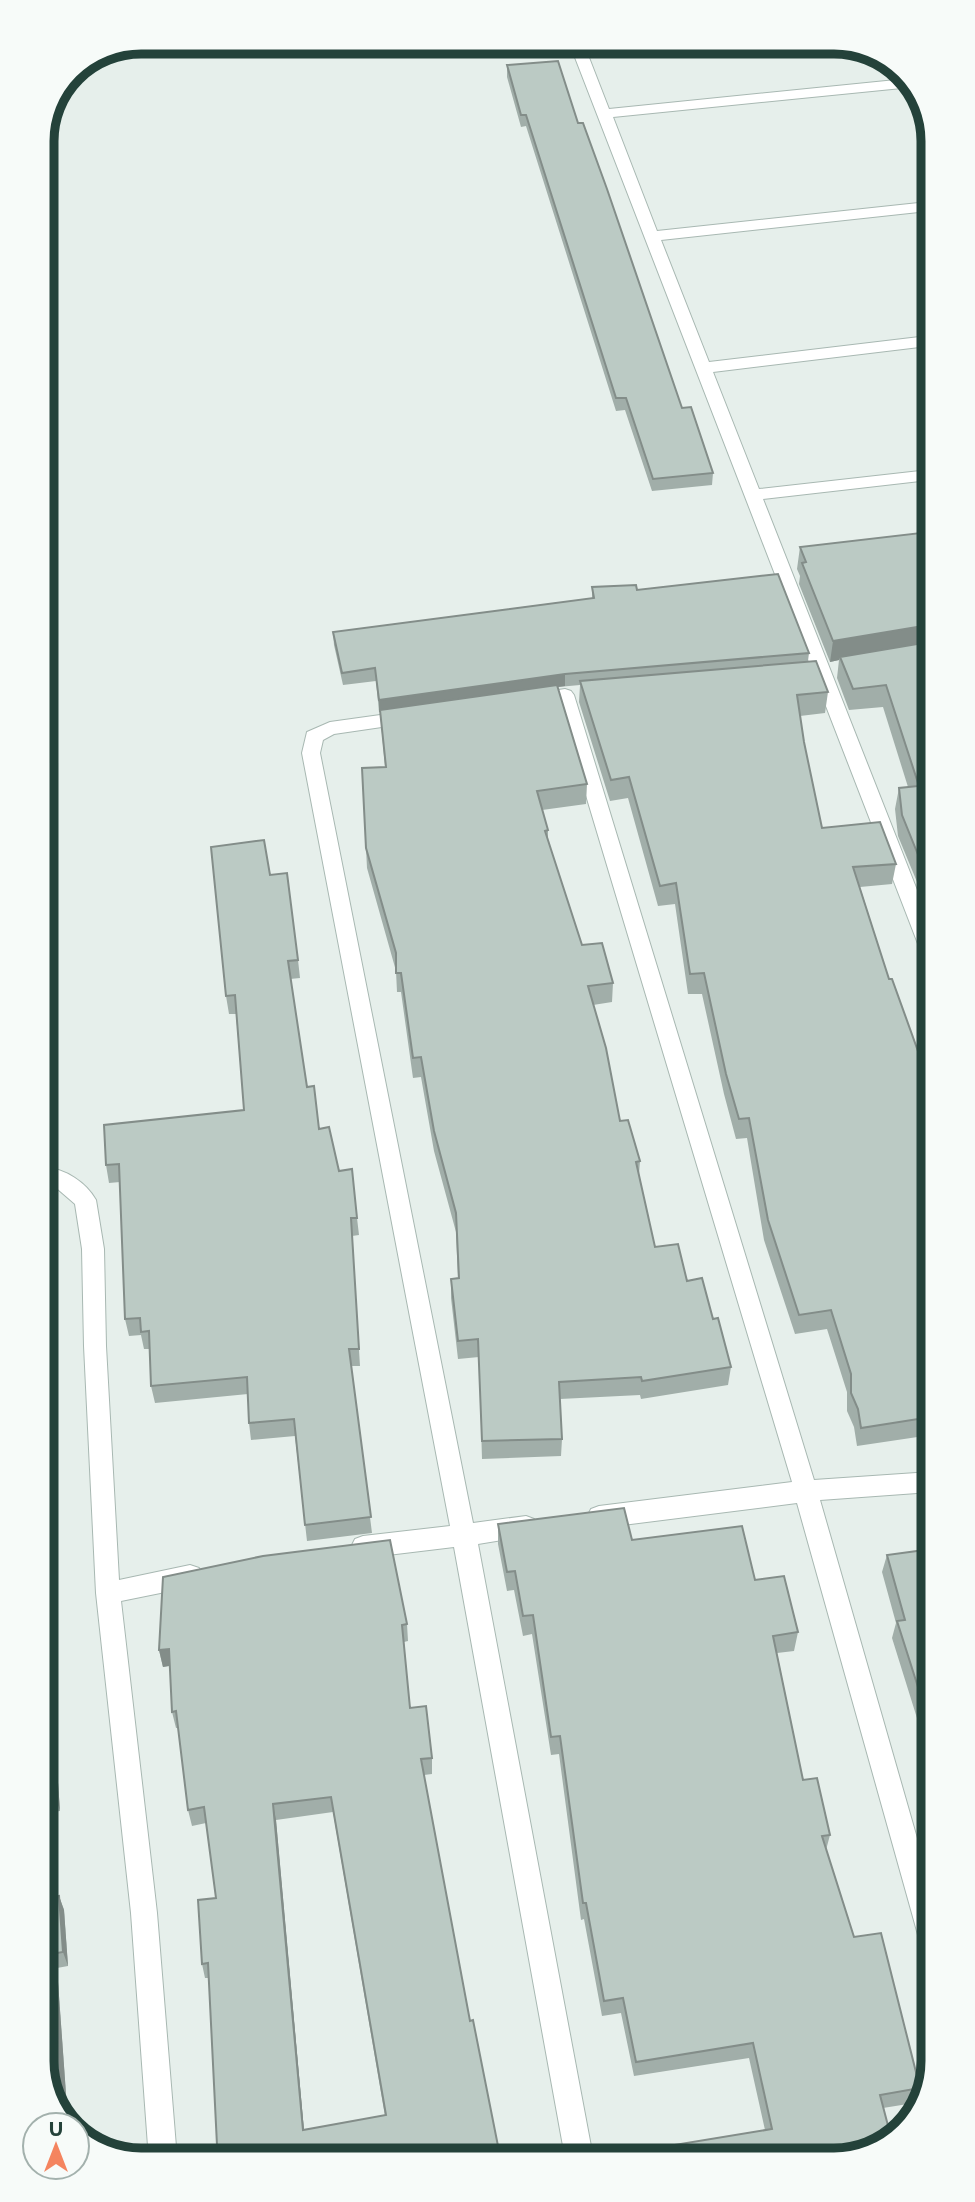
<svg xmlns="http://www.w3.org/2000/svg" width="975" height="2202" font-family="Montserrat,sans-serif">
<rect width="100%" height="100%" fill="#e6efeb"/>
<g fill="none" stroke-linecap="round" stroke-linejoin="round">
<defs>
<g id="minor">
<polygon points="569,42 583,42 609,109 906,79 912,87 613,117 657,231 928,202 928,211 661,240 709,362 928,336 928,346 713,372 759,489 929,470 929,480 763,499 930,923 930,956 923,954 920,949"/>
<polygon points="565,689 571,691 574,695 814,1480 931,1472 931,1492 820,1500 933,1894 933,1955 924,1951 920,1942 797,1503 599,1528 591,1525 587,1517 591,1509 599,1506 792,1482 558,702 531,705 525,703 522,699 525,695"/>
<polygon points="409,711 416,712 418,717 416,722 334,734 323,740 320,753 473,1523 526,1516 534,1519 538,1527 534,1535 478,1544 593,2157 565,2157 454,1547 363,1558 355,1555 351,1547 355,1539 363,1536 450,1526 302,753 307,732 330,722"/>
<path d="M45 1167C65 1169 86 1182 96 1200L104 1249 106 1346 119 1580 190 1565 199 1568 202 1576 199 1584 190 1587 121 1601 157 1913 177 2159 149 2160 131 1913 96 1593 84 1346 82 1249 75 1204 53 1185H45Z"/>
</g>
</defs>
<use href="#minor" stroke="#a8b8b2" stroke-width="2"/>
<use href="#minor" fill="#fff" fill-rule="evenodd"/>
</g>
<g fill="#a1aea9" fill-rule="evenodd">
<polygon points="507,65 578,123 682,408 713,473 712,485 652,491 625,410 616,411 526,126 521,127 507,77"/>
<polygon points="929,532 930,881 917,882 898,836 895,809 899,788 908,787 883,707 849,710 837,678 839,660 830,662 799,584 800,576 797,569 800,547"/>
<polygon points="592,587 637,590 809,653 808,661 828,692 825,713 800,716 804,742 822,828 896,864 892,884 860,887 889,979 923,1065 930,1065 931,1435 857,1446 854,1427 847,1411 847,1392 827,1329 795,1334 764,1240 747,1138 736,1139 724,1094 702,994 688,994 675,904 658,906 628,798 610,801 579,702 580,685 558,687 587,784 586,804 542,810 548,830 548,841 582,945 613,983 612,1002 593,1005 620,1121 640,1161 639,1174 655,1247 687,1281 713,1319 731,1367 728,1385 641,1399 640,1395 560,1399 562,1439 561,1456 482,1459 479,1357 458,1359 451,1298 451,1279 458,1279 456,1232 434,1151 421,1077 413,1078 401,992 397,992 396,971 367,868 362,768 385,767 380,712 379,712 376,681 343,685 334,645 333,632 592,598"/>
<polygon points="270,875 298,960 300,978 290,979 307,1087 319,1129 339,1171 357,1218 359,1235 352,1236 360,1366 351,1366 372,1533 307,1541 295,1436 251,1440 249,1423 248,1394 155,1403 151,1386 150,1349 144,1349 141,1335 129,1336 125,1319 120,1182 109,1183 106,1165 244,1110 236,1014 229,1014 226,996"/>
<polygon points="46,1476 47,1481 53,1562 47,1563 54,1668 50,1669 60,1811 47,1813"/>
<polygon points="498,1524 632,1540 755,1580 798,1632 794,1651 777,1653 803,1780 830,1835 826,1850 854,1937 920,2088 914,2103 883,2108 866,2155 660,2156 662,2147 765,2130 749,2058 634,2076 621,2013 602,2016 584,1919 581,1920 559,1754 551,1755 532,1634 523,1636 514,1590 507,1591 498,1544"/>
<polygon points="932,1549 932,1780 925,1753 926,1747 892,1638 896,1623 882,1572 887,1555"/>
<path d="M407 1624 408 1641 404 1642 410 1708 432 1758V1774L424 1775 470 2021 499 2151 507 2157 217 2145 209 1978H205L202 1964 216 1898 206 1823 192 1826 188 1810 178 1728H176L172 1712 170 1666 163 1667 159 1650ZM333 1812 385 2116 304 2130 276 1820Z"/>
<polygon points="47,1814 52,1897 59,1896 64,1910 68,1966 57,1968 68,2122 47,2093"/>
</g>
<g fill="#838d89">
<polygon points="929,625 929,643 840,657 839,660 830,662 833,641"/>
<polygon points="565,674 565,686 379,712 379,700"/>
<polygon points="46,1476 47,1481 53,1562 47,1545 46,1520"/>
<polygon points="46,1558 47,1563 54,1668 49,1652 46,1606"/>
<polygon points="169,1649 173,1665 163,1667 159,1650"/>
<polygon points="46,1657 50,1669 60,1811 55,1796 46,1674"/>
<polygon points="273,1804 276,1820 305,2142 303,2130"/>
<polygon points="47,1814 53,1912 47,1898"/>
<polygon points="59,1896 64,1910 68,1966 63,1952"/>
<polygon points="51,1954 57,1968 68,2122 63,2114"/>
</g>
<g fill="#bbcac4" stroke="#838d89" stroke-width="2" fill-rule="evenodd">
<polygon points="558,61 578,123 583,123 607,189 682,408 691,407 713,473 653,479 626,398 616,398 526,115 521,115 507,65"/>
<polygon points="929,532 929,625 833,641 802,563 806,562 800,547"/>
<polygon points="778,574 809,653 565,674 379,700 375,668 342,673 333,632 594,598 592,587 636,585 637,590"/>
<polygon points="929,642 930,861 921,862 902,815 899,788 919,786 886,685 853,689 840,657"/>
<polygon points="816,661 828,692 797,695 804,742 822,828 880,822 896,864 853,867 889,979 892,979 923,1065 930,1065 931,1417 861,1428 858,1409 851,1393 851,1374 831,1310 799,1315 768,1220 749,1118 739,1119 726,1074 704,973 690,974 676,883 660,886 629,777 611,780 580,681"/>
<polygon points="557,685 587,784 537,791 548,830 545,831 582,945 602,943 613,983 588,986 606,1048 620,1121 628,1120 640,1161 636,1162 655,1247 678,1244 687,1281 702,1278 713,1319 718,1318 731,1367 642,1381 641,1377 559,1382 562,1439 482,1441 478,1339 458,1341 451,1279 459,1278 456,1213 434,1131 421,1057 413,1058 401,973 396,973 396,953 366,848 362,768 386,767 380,710"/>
<polygon points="264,840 270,875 287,873 298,960 288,961 307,1087 314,1086 319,1129 329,1127 339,1171 352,1169 357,1218 351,1218 359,1349 349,1349 371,1517 305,1525 294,1419 249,1423 247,1377 151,1386 149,1331 141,1332 140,1318 125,1319 119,1164 106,1165 104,1125 244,1110 235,995 226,996 211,847"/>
<polygon points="624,1508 632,1540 742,1526 755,1580 784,1576 798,1632 773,1636 803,1780 817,1778 830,1835 822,1836 854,1937 881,1933 920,2088 880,2095 891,2137 866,2155 664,2156 662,2147 772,2129 753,2043 636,2062 623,1998 604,2001 586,1903 583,1903 560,1736 551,1737 533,1615 523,1616 515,1571 507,1572 498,1524"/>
<polygon points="46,1520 47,1545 46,1545"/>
<path d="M390 1540 407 1624 402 1625 410 1708 426 1706 432 1758 421 1759 470 2021 473 2020 499 2151 505 2149 507 2157 215 2159 214 2146 217 2145 208 1963 202 1964 198 1900 216 1898 204 1807 188 1810 176 1711 172 1712 169 1649 159 1650 163 1577 263 1556ZM331 1797 386 2115 303 2130 273 1804Z"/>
<polygon points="932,1549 932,1731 897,1621 905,1620 887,1555"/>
<polygon points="46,1606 49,1652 46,1652"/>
<polygon points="46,1674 55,1796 47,1797"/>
<polygon points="47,1894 47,1898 59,1896 63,1952 51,1954 63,2114 47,2093"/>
</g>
<path d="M0 0H975V2202H0ZM141 54H834A87 87 0 0 1 921 141V2061A87 87 0 0 1 834 2148H141A87 87 0 0 1 54 2061V141A87 87 0 0 1 141 54Z" fill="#f7fbf9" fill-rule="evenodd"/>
<path fill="none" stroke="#24423a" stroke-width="9" d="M141 54H834A87 87 0 0 1 921 141V2061A87 87 0 0 1 834 2148H141A87 87 0 0 1 54 2061V141A87 87 0 0 1 141 54Z"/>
<g transform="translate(56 2146)"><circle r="33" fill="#f7fbf9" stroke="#a3b1ad" stroke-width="2"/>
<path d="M0-5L12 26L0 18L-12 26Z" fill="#f4845f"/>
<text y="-10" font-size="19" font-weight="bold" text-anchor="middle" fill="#24423a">U</text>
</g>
</svg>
